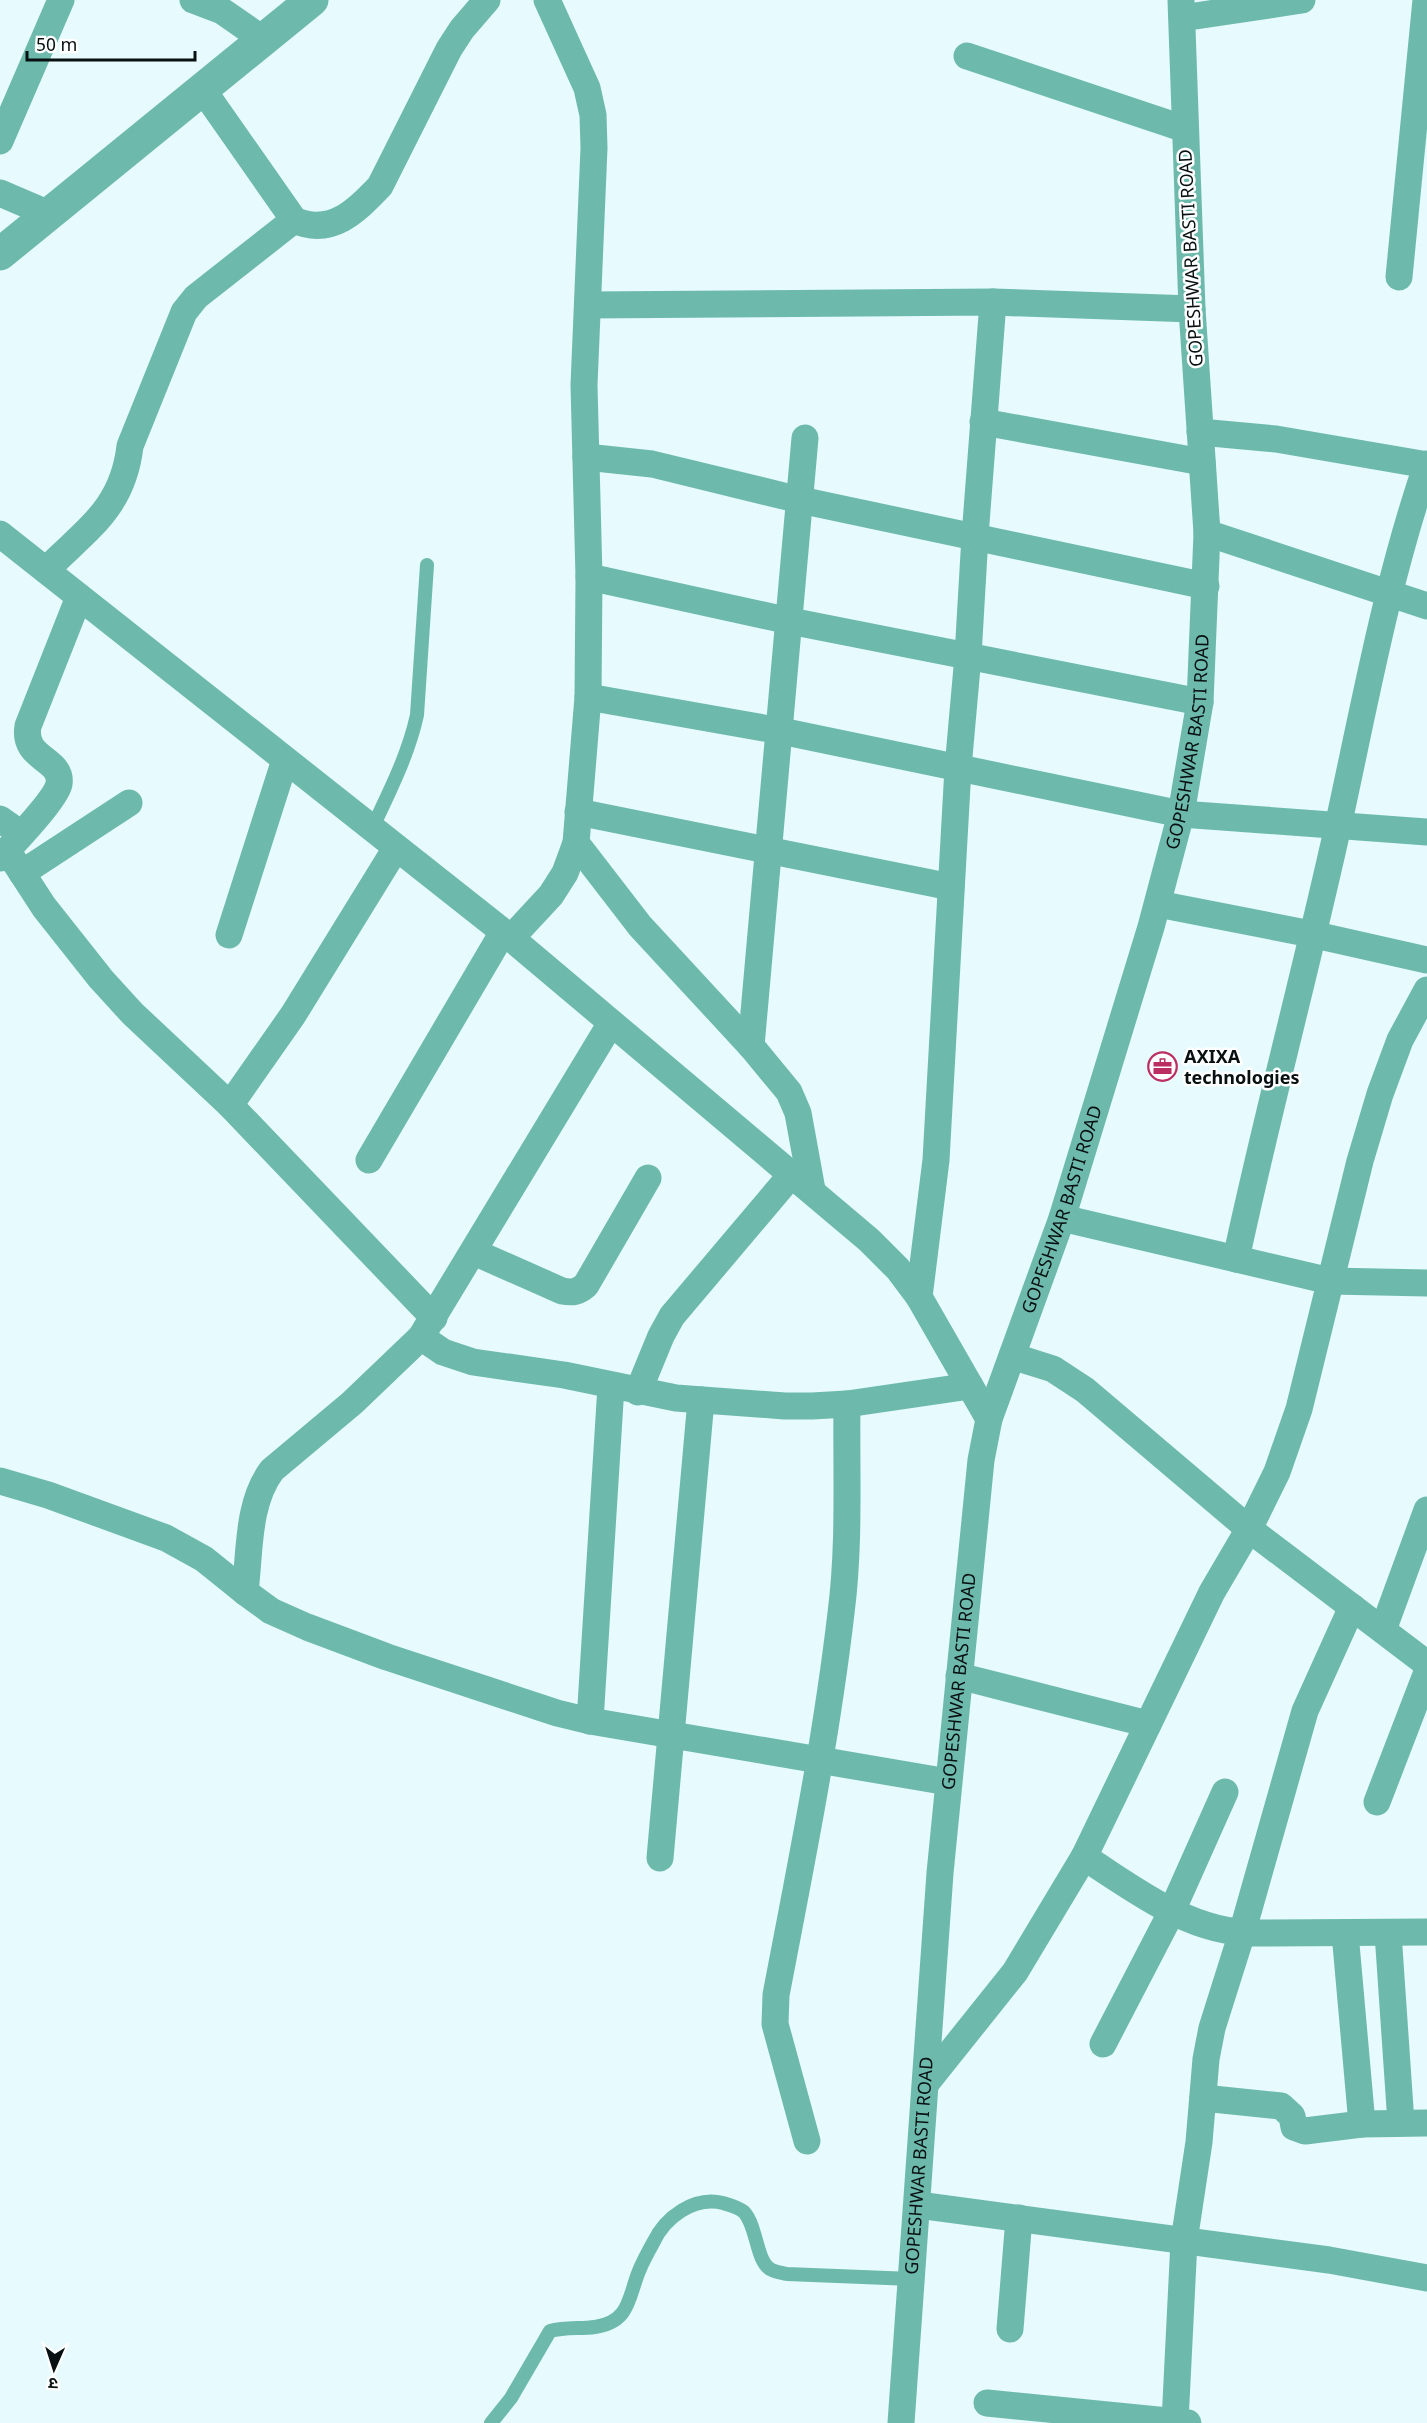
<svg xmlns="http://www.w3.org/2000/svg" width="1427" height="2423" font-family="Georgia,'Noto Sans Devanagari',serif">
<rect width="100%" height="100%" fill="#e7fafe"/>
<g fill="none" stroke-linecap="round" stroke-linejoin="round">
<g stroke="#6dbaad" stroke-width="14">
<path d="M372 829C389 792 408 756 417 715L427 565"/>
<path d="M491 2423 511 2398 550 2331C565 2327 580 2329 595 2327 630 2322 628 2298 639 2271 643 2261 648 2252 653 2243 665 2217 694 2196 723 2203 730 2205 738 2207 744 2212 757 2226 756 2260 770 2269 775 2272 782 2273 787 2274L912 2279"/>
</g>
<g stroke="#6dbaad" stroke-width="27">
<polyline points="193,0 222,11 264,40"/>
<polyline points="1182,18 1302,0"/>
<polyline points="967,56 1185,129"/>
<path d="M203 90 294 220C331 237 356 211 380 186L449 49 462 29 487 0"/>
<polyline points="0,141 61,0"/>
<polyline points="0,193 49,214"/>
<polyline points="1399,277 1426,0"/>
<polyline points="588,305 993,302 1192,309"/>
<polyline points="983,422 1202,462"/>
<polyline points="1200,432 1276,439 1427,465"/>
<polyline points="586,457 652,464 800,500 1206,586"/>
<polyline points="1207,533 1427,606"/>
<polyline points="0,534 511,938 869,1240 898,1269 919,1297 989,1419"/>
<path d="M46 570C87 529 123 508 130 446L184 312 196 297 294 220"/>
<polyline points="589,577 790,621 1200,702"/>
<polyline points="588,697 781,731 1181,814 1427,832"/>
<polyline points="578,812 951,887"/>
<polyline points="0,819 21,834"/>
<polyline points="576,843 640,926 751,1046 789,1092 798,1113 812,1190"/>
<polyline points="7,850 44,907 101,979 133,1014 230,1105 434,1318"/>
<path d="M0 858C12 845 56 799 59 784 63 758 22 760 28 726L79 597"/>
<polyline points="22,873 129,803"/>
<polyline points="1158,904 1311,934 1427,960"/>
<polyline points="229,935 285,760"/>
<polyline points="511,938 551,895 565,873 576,843 588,697 589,577 584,385 594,148 593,115 587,88 547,0"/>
<polyline points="751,1046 805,438"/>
<polyline points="230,1105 293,1015 396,848"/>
<polyline points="369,1160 503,932"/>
<polyline points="1062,1218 1330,1281 1427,1283"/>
<path d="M474 1252 562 1291C573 1293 578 1292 586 1285L648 1178"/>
<path d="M1236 1259C1267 1114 1306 971 1338 826 1365 703 1386 584 1427 464"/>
<polyline points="919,1297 936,1160 958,768 968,656 975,536 993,302"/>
<polyline points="421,1337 443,1352 473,1362 564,1375 676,1398 785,1406 812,1406 847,1404 970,1386"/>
<polyline points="1012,1356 1053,1369 1085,1390 1249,1529 1427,1664"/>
<polyline points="638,1392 661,1336 672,1316 792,1174"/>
<polyline points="0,1481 48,1495 166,1538 204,1559 245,1592 271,1611 307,1627 387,1657 557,1713 590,1721 948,1782"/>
<path d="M245 1592C250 1552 247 1503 272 1470L352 1403 421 1337 611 1023"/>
<polyline points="1383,1630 1427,1510"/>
<polyline points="959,1676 1148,1724"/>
<polyline points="590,1721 611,1386"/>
<polyline points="1377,1802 1427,1672"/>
<path d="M1084 1857C1136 1890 1188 1932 1253 1933L1427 1932"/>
<polyline points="660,1858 701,1400"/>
<polyline points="1345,1933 1362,2124"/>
<polyline points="1388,1933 1401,2123"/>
<polyline points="1103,2044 1171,1913 1225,1792"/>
<polyline points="927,2082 1015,1972 1084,1857 1212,1592 1249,1529 1277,1472 1299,1409 1360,1161 1380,1094 1400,1040 1427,990"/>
<polyline points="1203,2098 1281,2106 1292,2116 1294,2127 1305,2131 1362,2124 1427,2123"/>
<path d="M807 2141 775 2024 776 1995C800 1869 826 1742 841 1613 850 1544 846 1473 847 1404"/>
<polyline points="918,2205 1329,2260 1427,2278"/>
<polyline points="1010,2329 1019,2218"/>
<polyline points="987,2403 1188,2423"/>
<polyline points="1175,2422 1184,2241 1199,2142 1206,2059 1212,2028 1242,1933 1305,1711 1352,1607"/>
<path id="s1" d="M901 2423 940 1873 981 1460 989 1419 1062 1218 1151 927 1181 814 1200 702 1207 533 1192 309 1181 0"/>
</g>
<polyline stroke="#6dbaad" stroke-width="33" points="0,254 312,0"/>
</g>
<defs>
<symbol id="office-ring" viewBox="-11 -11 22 22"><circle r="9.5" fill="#fff" stroke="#bb2e62" stroke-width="1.5"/><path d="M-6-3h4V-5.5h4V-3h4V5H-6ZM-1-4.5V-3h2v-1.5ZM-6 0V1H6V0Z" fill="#bb2e62"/></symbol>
</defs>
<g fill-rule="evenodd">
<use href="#office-ring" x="1146" y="1050" width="33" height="33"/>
</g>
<g text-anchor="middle" stroke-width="5" stroke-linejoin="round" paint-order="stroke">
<g font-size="18" fill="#081011" stroke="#fff">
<text transform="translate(1191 258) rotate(-93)" y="6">GOPESHWAR BASTI ROAD</text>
<text dy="6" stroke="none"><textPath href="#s1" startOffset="1716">GOPESHWAR BASTI ROAD</textPath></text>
<text dy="6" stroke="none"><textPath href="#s1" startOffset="1230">GOPESHWAR BASTI ROAD</textPath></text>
<text dy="6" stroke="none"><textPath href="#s1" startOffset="744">GOPESHWAR BASTI ROAD</textPath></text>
<text dy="6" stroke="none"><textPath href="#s1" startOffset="258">GOPESHWAR BASTI ROAD</textPath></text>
</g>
<g font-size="18" font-weight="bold" fill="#081011" stroke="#fff" text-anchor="start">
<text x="1184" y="1063">AXIXA<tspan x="1184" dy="21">technologies</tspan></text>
</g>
</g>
<g transform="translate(54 2369) rotate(183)" stroke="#ffffff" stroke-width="4.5" paint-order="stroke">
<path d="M0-4.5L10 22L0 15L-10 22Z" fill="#081011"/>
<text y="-9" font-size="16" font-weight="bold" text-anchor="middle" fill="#081011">उ</text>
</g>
<path d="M27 51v9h168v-9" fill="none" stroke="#081011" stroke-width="3"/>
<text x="36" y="51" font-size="18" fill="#081011" stroke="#ffffff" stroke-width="4.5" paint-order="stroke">50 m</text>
</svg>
